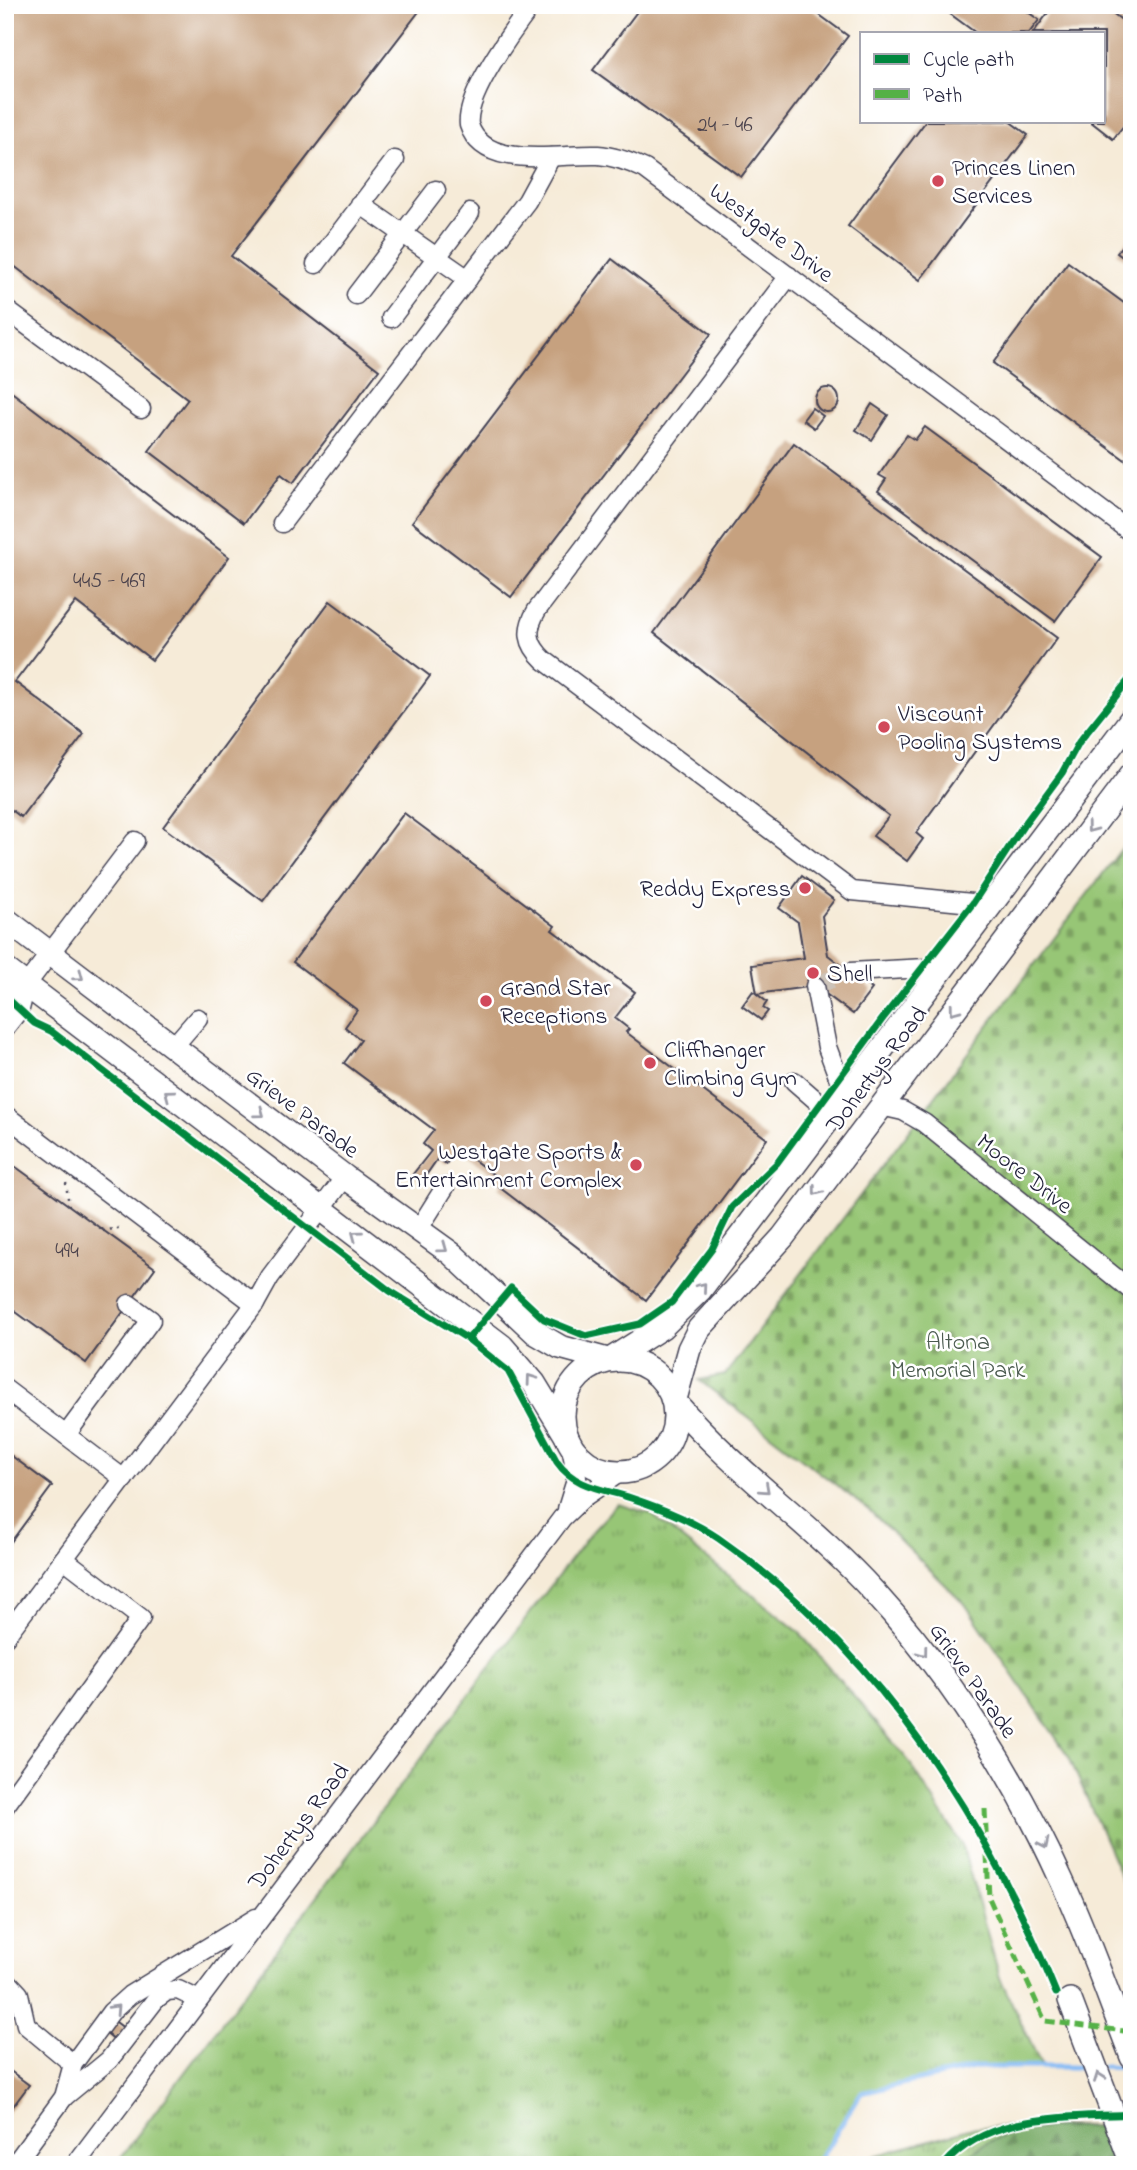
<svg xmlns="http://www.w3.org/2000/svg" width="1137" height="2170" font-family="'Indie Flower',sans-serif">
<defs>
<pattern id="grass-tufts" width="24" height="20" patternUnits="userSpaceOnUse" patternTransform="scale(1.75)"><rect width="24" height="20" fill="#97c676"/><path d="M3 7l-1-3M5 7V3M7 7l1-3M15 17l-1-3M17 17v-4M19 17l1-3" fill="none" stroke="#7ba062"/></pattern>
<pattern id="forest-firs" width="22" height="20" patternUnits="userSpaceOnUse" patternTransform="scale(1.75)"><rect width="22" height="20" fill="#79ab67"/><path d="M5 1l3.5 6h-7zM16 11l3.5 6h-7z" fill="#638b56"/></pattern>
<pattern id="cemetery-stones" width="16" height="16" patternUnits="userSpaceOnUse" patternTransform="scale(1.75)"><rect width="16" height="16" fill="#97c676"/><path d="M2 7V4a2 2 0 0 1 4 0v3zM10 15v-3a2 2 0 0 1 4 0v3z" fill="#7ba062"/></pattern>
</defs>
<rect width="100%" height="100%" fill="#fff"/>
<filter id="ink" filterUnits="userSpaceOnUse"><feTurbulence type="fractalNoise" baseFrequency=".0143" numOctaves="2"/><feDisplacementMap in="SourceGraphic" scale="14" xChannelSelector="R" yChannelSelector="G"/><feConvolveMatrix kernelMatrix="1 2 1 2 8 2 1 2 1" color-interpolation-filters="sRGB"/></filter>
<filter id="wash" filterUnits="userSpaceOnUse"><feTurbulence type="fractalNoise" baseFrequency=".00686" numOctaves="4" result="noise"/><feDisplacementMap in="SourceGraphic" scale="28" xChannelSelector="R" yChannelSelector="G"/><feGaussianBlur stdDeviation="1.57" result="paint"/><feColorMatrix in="noise" values="0 0 0 0 0 0 0 0 0 0 0 0 0 0 0 0 0 1.4 0 .05"/><feComposite in="paint" operator="in"/></filter>
<g filter="url(#wash)">
<rect width="100%" height="100%" fill="#f6ebd8"/>
<g fill="url(#grass-tufts)" stroke="#5c7458" stroke-width="2">
<polygon points="618,1504 651,1514 799,1632 908,1760 962,1845 1000,1978 1042,2067 977,2067 861,2092 816,2165 115,2165 589,1535"/>
<polygon points="1098,2126 1116,2165 871,2165 874,2156 976,2127"/>
</g>
<path fill="url(#forest-firs)" stroke="#4e6651" stroke-width="2" d="M1098 2126 1116 2165H960C995 2124 1049 2127 1098 2126Z"/>
<polygon fill="url(#cemetery-stones)" stroke="#5c7458" stroke-width="2" points="1132,835 1132,1894 1128,1893 1069,1757 965,1604 870,1511 699,1380 725,1375"/>
<g fill="none" stroke-linecap="round" stroke-linejoin="round">
<g stroke="#86bbf5" stroke-width="5">
<polyline points="1103,2067 1132,2068"/>
<polyline points="816,2165 861,2093 977,2067 1090,2067"/>
</g>
</g>
<g id="blocks">
<g fill="#c6a17f">
<polygon points="5,5 424,5 231,256 379,370 293,483 281,474 244,523 149,451 188,399 5,259"/>
<polygon points="642,5 806,5 848,36 741,177 593,70"/>
<polygon points="938,5 1034,5 1028,12 1039,20 1029,33 976,33"/>
<polygon points="1054,5 1102,5 1132,28 1132,115 1113,139 1090,121 1104,121 1104,33 1033,33"/>
<polygon points="926,121 1009,121 1028,135 920,280 848,226"/>
<polygon points="1132,234 1132,264 1117,253"/>
<polygon points="612,259 711,334 511,597 412,522"/>
<polygon points="1068,262 1132,309 1132,465 993,363"/>
<polygon points="5,387 229,557 152,660 76,602 15,682 84,734 21,817 5,805"/>
<circle cx="827" cy="400" r="12"/>
<polygon points="872,404 888,415 872,440 856,430"/>
<polygon points="812,408 823,416 814,428 803,420"/>
<polygon points="925,427 1102,557 1055,621 878,491 886,479 879,475 907,435 915,440"/>
<polygon points="794,443 1057,638 916,833 923,839 907,861 873,836 889,816 654,633"/>
<polygon points="330,601 430,676 263,901 163,827"/>
<polygon points="404,813 555,926 552,930 635,992 615,1018 629,1029 626,1032 767,1139 646,1300 499,1187 503,1182 458,1148 446,1164 438,1158 422,1181 413,1174 431,1151 423,1144 434,1130 344,1063 361,1040 345,1027 357,1010 293,962"/>
<polygon points="802,876 834,900 822,916 828,955 872,989 853,1014 815,986 757,994 752,965 804,958 798,922 779,908"/>
<polygon points="753,991 767,1002 763,1008 768,1011 761,1020 742,1006"/>
<polygon points="16,1167 155,1268 86,1363 5,1304 5,1181"/>
<polygon points="5,1451 52,1486 5,1550"/>
<polygon points="112,2019 125,2029 115,2041 103,2031"/>
<polygon points="5,2067 29,2085 5,2117"/>
</g>
</g>
</g>
<g filter="url(#ink)">
<use href="#blocks" fill-opacity="0" stroke="#424053" stroke-width="2"/>
<g fill="none" stroke-linecap="round" stroke-linejoin="round">
<polyline stroke="#ccc3b9" stroke-width="18" stroke-dasharray="18 9" stroke-linecap="butt" points="815,986 850,972"/>
<defs>
<g id="minor">
<path d="M532 5C513 30 465 95 469 125 484 172 561 153 598 155 615 156 630 162 645 169L1132 533"/>
<polyline points="360,204 468,279"/>
<polyline points="316,264 395,160"/>
<path d="M789 276 537 610C525 630 527 644 544 660L852 891 992 905"/>
<polyline points="356,295 436,190"/>
<polyline points="5,309 141,409"/>
<polyline points="391,318 470,213"/>
<polyline points="282,523 527,201 551,157"/>
<polyline points="850,972 945,967"/>
<polyline points="815,986 827,1047 846,1098"/>
<polyline points="5,993 26,985"/>
<polyline points="5,1028 20,1009 26,985 135,841"/>
<polyline points="173,1047 198,1018"/>
<polyline points="794,1081 833,1115"/>
<polyline points="881,1106 903,1111 924,1123 1132,1291"/>
<polyline points="5,1115 255,1304"/>
<polyline points="418,1230 445,1187"/>
<polyline points="5,1389 124,1479"/>
<polyline points="66,1435 151,1320 129,1304"/>
<polyline points="567,1509 577,1477 570,1443"/>
<polyline points="5,1637 255,1304 270,1277 345,1177"/>
<polyline points="5,1806 141,1618 64,1559"/>
<polyline points="5,1979 19,1994 26,2025 73,2064"/>
<polyline points="64,2097 109,2060 156,1999 167,1991 178,1990 199,2000"/>
<polyline points="14,2165 64,2097 73,2064 111,2012 130,1995 256,1918"/>
<polyline points="75,2165 562,1518 584,1497 619,1473"/>
</g>
<g id="major">
<polyline points="5,919 345,1177 452,1254 536,1333 560,1347 608,1360"/>
<polyline points="5,969 502,1346 534,1383 567,1437"/>
<polyline points="610,1360 662,1327 700,1290 1132,718"/>
<circle cx="619" cy="1416" r="56"/>
<polyline points="675,1399 689,1349 699,1329 783,1237 1132,774"/>
<path d="M675 1402C735 1472 812 1524 874 1592 951 1677 1014 1775 1061 1879 1088 1937 1109 1998 1132 2057"/>
<polyline points="1070,2000 1132,2164"/>
</g>
</defs>
<use href="#minor" stroke="#424053" stroke-width="21"/>
<use href="#major" stroke="#424053" stroke-width="26"/>
<g stroke="#424053" stroke-width="2.5" stroke-dasharray="2 5" stroke-linecap="butt">
<polyline points="66,1183 69,1206"/>
<polyline points="103,1231 123,1227"/>
</g>
<use href="#minor" stroke="#fff" stroke-width="18"/>
<use href="#major" stroke="#fff" stroke-width="23"/>
<polyline stroke="#55b146" stroke-width="5" stroke-dasharray="10 5" stroke-linecap="butt" points="985,1809 989,1898 1045,2021 1132,2032"/>
<defs>
<g id="cycleway">
<path d="M5 996 34 1023 51 1031 390 1291 468 1339 508 1371 557 1462C575 1488 605 1489 631 1498 661 1508 692 1520 718 1538 874 1646 986 1819 1056 1993"/>
<polyline points="468,1339 511,1288 544,1319 586,1336 640,1324 672,1302 712,1249 732,1207 777,1163 884,1017 973,903 1023,826 1062,773 1079,742 1132,676"/>
<path d="M944 2165C989 2112 1068 2118 1132 2114"/>
</g>
</defs>
<use href="#cycleway" stroke="#fff" stroke-width="11"/>
<use href="#cycleway" stroke="#00873e" stroke-width="7"/>
</g>
<defs><path id="oneway-chevron" d="M-2-3.5L2.5 0L-2 3.5" fill="none" stroke-width="1.6" stroke-linecap="round" stroke-linejoin="round" transform="scale(1.75)"/></defs>
<g stroke="#9c9ca7">
<use href="#oneway-chevron" transform="translate(1091 828) rotate(127)"/>
<use href="#oneway-chevron" transform="translate(79 976) rotate(37)"/>
<use href="#oneway-chevron" transform="translate(954 1010) rotate(127)"/>
<use href="#oneway-chevron" transform="translate(169 1094) rotate(-143)"/>
<use href="#oneway-chevron" transform="translate(260 1113) rotate(37)"/>
<use href="#oneway-chevron" transform="translate(817 1191) rotate(127)"/>
<use href="#oneway-chevron" transform="translate(356 1235) rotate(-143)"/>
<use href="#oneway-chevron" transform="translate(443 1248) rotate(36)"/>
<use href="#oneway-chevron" transform="translate(702 1287) rotate(-50)"/>
<use href="#oneway-chevron" transform="translate(531 1379) rotate(-126)"/>
<use href="#oneway-chevron" transform="translate(765 1489) rotate(42)"/>
<use href="#oneway-chevron" transform="translate(923 1652) rotate(53)"/>
<use href="#oneway-chevron" transform="translate(1044 1844) rotate(64)"/>
<use href="#oneway-chevron" transform="translate(115 2009) rotate(-47)"/>
<use href="#oneway-chevron" transform="translate(1099 2077) rotate(-110)"/>
</g>
</g>
<g fill="#d1495b" stroke="#fff" stroke-width="2.5">
<circle cx="938" cy="181" r="7"/>
<circle cx="884" cy="727" r="7"/>
<circle cx="805" cy="888" r="7"/>
<circle cx="813" cy="973" r="7"/>
<circle cx="486" cy="1001" r="7"/>
<circle cx="650" cy="1063" r="7"/>
<circle cx="636" cy="1165" r="7"/>
</g>
<g text-anchor="middle" stroke-width="5" stroke-linejoin="round" paint-order="stroke">
<g font-size="21" fill="#4b424c">
<text x="725" y="131">24 - 46</text>
<text x="109" y="587">445 - 469</text>
<text x="67" y="1257">494</text>
</g>
<g font-size="24" fill="#22223b" stroke="#fff" text-anchor="start">
<text x="952" y="175">Princes Linen<tspan x="952" dy="28">Services</tspan></text>
<text x="898" y="721">Viscount<tspan x="898" dy="28">Pooling Systems</tspan></text>
<text x="791" y="896" text-anchor="end">Reddy Express</text>
<text x="827" y="981">Shell</text>
<text x="500" y="995">Grand Star<tspan x="500" dy="28">Receptions</tspan></text>
<text x="664" y="1057">Cliffhanger<tspan x="664" dy="28">Climbing Gym</tspan></text>
<text x="622" y="1159" text-anchor="end">Westgate Sports &amp;<tspan x="622" dy="28">Entertainment Complex</tspan></text>
</g>
<g font-size="24" fill="#22223b" stroke="#fff">
<text transform="translate(772 232) rotate(37)" y="8">Westgate Drive</text>
<text transform="translate(876 1069) rotate(-53)" y="8">Dohertys Road</text>
<text transform="translate(303 1112) rotate(37)" y="8">Grieve Parade</text>
<text transform="translate(1025 1173) rotate(38)" y="8">Moore Drive</text>
<text transform="translate(974 1680) rotate(55)" y="8">Grieve Parade</text>
<text transform="translate(298 1826) rotate(-53)" y="8">Dohertys Road</text>
</g>
<g font-size="24" fill="#4b5b50" stroke="#fff">
<text x="958" y="1349">Altona<tspan x="958" dy="28">Memorial Park</tspan></text>
</g>
</g>
<rect width="1137" height="2170" fill="none" stroke="#fff" stroke-width="28"/>
<rect x="860" y="32" width="245" height="91" fill="#ffffff" stroke="#a7a7b1" stroke-width="2"/>
<rect x="874" y="54" width="35" height="10" fill="#00873e" stroke="#a7a7b1" stroke-width="2"/>
<text x="923" y="66" font-size="21" fill="#22223b">Cycle path</text>
<rect x="874" y="89" width="35" height="10" fill="#55b146" stroke="#a7a7b1" stroke-width="2"/>
<text x="923" y="102" font-size="21" fill="#22223b">Path</text>
</svg>
